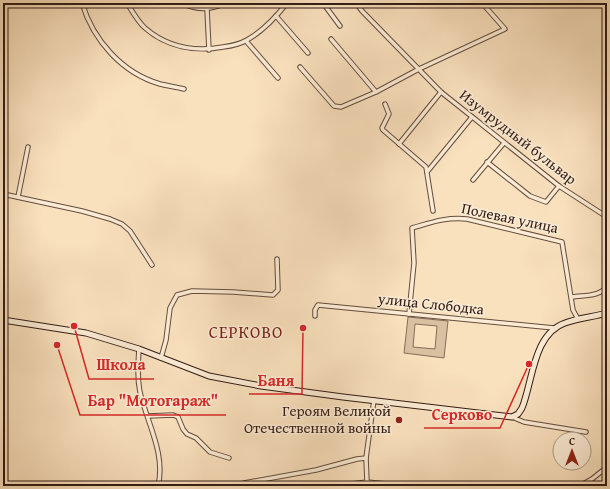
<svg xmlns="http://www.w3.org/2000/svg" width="610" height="489" font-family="'Gentium Book Plus',serif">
<rect width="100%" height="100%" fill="#fae1be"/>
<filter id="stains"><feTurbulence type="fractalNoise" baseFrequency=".005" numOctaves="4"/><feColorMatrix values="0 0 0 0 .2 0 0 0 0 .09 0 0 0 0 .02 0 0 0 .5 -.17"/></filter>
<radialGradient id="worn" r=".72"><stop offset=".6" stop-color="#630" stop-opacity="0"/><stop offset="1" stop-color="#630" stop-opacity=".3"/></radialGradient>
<path fill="#d8c0a1" stroke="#856e5a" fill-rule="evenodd" d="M408 317 448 321 444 358 404 353ZM415 324 437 326 435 349 413 347Z"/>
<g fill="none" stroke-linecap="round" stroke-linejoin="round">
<polyline stroke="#816a57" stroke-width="1.5" points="597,486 607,479"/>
<defs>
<g id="minor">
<path d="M82 3C93 40 122 73 160 84 168 86 176 87 184 89"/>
<path d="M127 3C132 11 138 22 145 28 167 47 195 52 223 47 231 46 240 44 247 40 263 31 276 17 287 3"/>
<path d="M182 3C197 11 211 10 226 3"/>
<polyline points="323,3 340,26"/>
<polyline points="356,3 362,11 441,92 559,186 607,217"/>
<polyline points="207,9 209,50"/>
<polyline points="276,16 308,53"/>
<polyline points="331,39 376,92"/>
<polyline points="246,41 278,78"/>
<polyline points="300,67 334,106 341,107 376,92 419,69 505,29 482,3"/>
<polyline points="385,104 389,114 382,128 383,130 426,167 433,211"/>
<polyline points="399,144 441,92"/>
<polyline points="487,162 530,196 546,202 559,186"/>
<polyline points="427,172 472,117"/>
<polyline points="473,180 504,143"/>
<polyline points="3,194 82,211 110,219 122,224 130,231 152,265"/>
<polyline points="18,197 28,147"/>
<path d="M572 297C584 295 600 297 607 286"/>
<path d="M409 314 414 263 412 228C433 222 446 217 467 219L562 242 573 310 578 319"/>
<polyline points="315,316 315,310 318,305 554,328"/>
<path d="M139 349C138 364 137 378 140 392 147 423 166 454 158 486"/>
<polyline points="161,358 166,340 170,308 177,295 192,291 233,292 273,295 278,290 277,259"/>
<polyline points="148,416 173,415 178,417 183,429 187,434 196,438 210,452 229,458"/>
<polyline points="512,417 524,422 586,432"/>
<polyline points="367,482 366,458 374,400"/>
<polyline points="244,483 316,470 357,459 366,458"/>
<polyline points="336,486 367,482 406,486"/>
<polyline points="580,486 592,479 607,467"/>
</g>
<path id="secondary" d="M3 320 86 333 139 349 209 376 261 386 343 397 512 417 518 414 522 408C533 381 533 334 565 323 578 318 593 317 607 313"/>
</defs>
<use href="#minor" stroke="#644d3e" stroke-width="5.5"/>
<use href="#secondary" stroke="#321c14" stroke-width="7"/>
<use href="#minor" stroke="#fcecd5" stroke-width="3.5"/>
<use href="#secondary" stroke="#fcecd5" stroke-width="5"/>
</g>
<circle fill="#8f2418" stroke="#fcecd5" stroke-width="1.5" cx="399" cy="420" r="4"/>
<g text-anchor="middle" stroke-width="3" stroke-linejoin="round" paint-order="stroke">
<g font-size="15" fill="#321c14" stroke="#fcecd5">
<text transform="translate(518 137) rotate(38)" y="5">Изумрудный бульвар</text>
<text transform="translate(510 218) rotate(12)" y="5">Полевая улица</text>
<text transform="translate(431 304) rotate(6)" y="5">улица Слободка</text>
</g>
<g font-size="15" fill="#321c14" stroke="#fcecd5" text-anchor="end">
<text x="391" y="416">Героям Великой<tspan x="391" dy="17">Отечественной войны</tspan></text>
</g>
<g font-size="17" letter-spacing="1" fill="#7a1f14" stroke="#fcecd5">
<text x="246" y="338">СЕРКОВО</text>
</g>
</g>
<path fill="none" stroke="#d62828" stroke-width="1.5" d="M74 326L89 379H154M303 328L302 394H249M57 345L80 415H226M529 364L500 428H424"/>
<g fill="#d62828" stroke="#fcecd5" stroke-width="1.5">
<circle cx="74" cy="326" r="4"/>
<circle cx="303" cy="328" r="4"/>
<circle cx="57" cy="345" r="4"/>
<circle cx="529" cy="364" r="4"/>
</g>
<g font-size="16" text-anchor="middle" font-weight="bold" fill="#d62828" stroke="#fcecd5" stroke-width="3" stroke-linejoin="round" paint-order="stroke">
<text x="121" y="370">Школа</text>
<text x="276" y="386">Баня</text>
<text x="153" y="406">Бар "Мотогараж"</text>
<text x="462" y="420">Серково</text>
</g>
<rect width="610" height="489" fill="none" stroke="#fae1be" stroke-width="16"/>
<rect x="4" y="4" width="602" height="481" fill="none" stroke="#321c14" stroke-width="2"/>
<rect x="8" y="8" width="594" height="473" fill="none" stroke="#321c14"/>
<g transform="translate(572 451)"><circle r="19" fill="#fcecd5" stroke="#ab9988"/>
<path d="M0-3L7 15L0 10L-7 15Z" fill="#8f2418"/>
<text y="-6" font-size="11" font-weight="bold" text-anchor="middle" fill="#321c14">С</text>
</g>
<rect width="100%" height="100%" filter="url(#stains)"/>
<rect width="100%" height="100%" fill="url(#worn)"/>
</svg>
